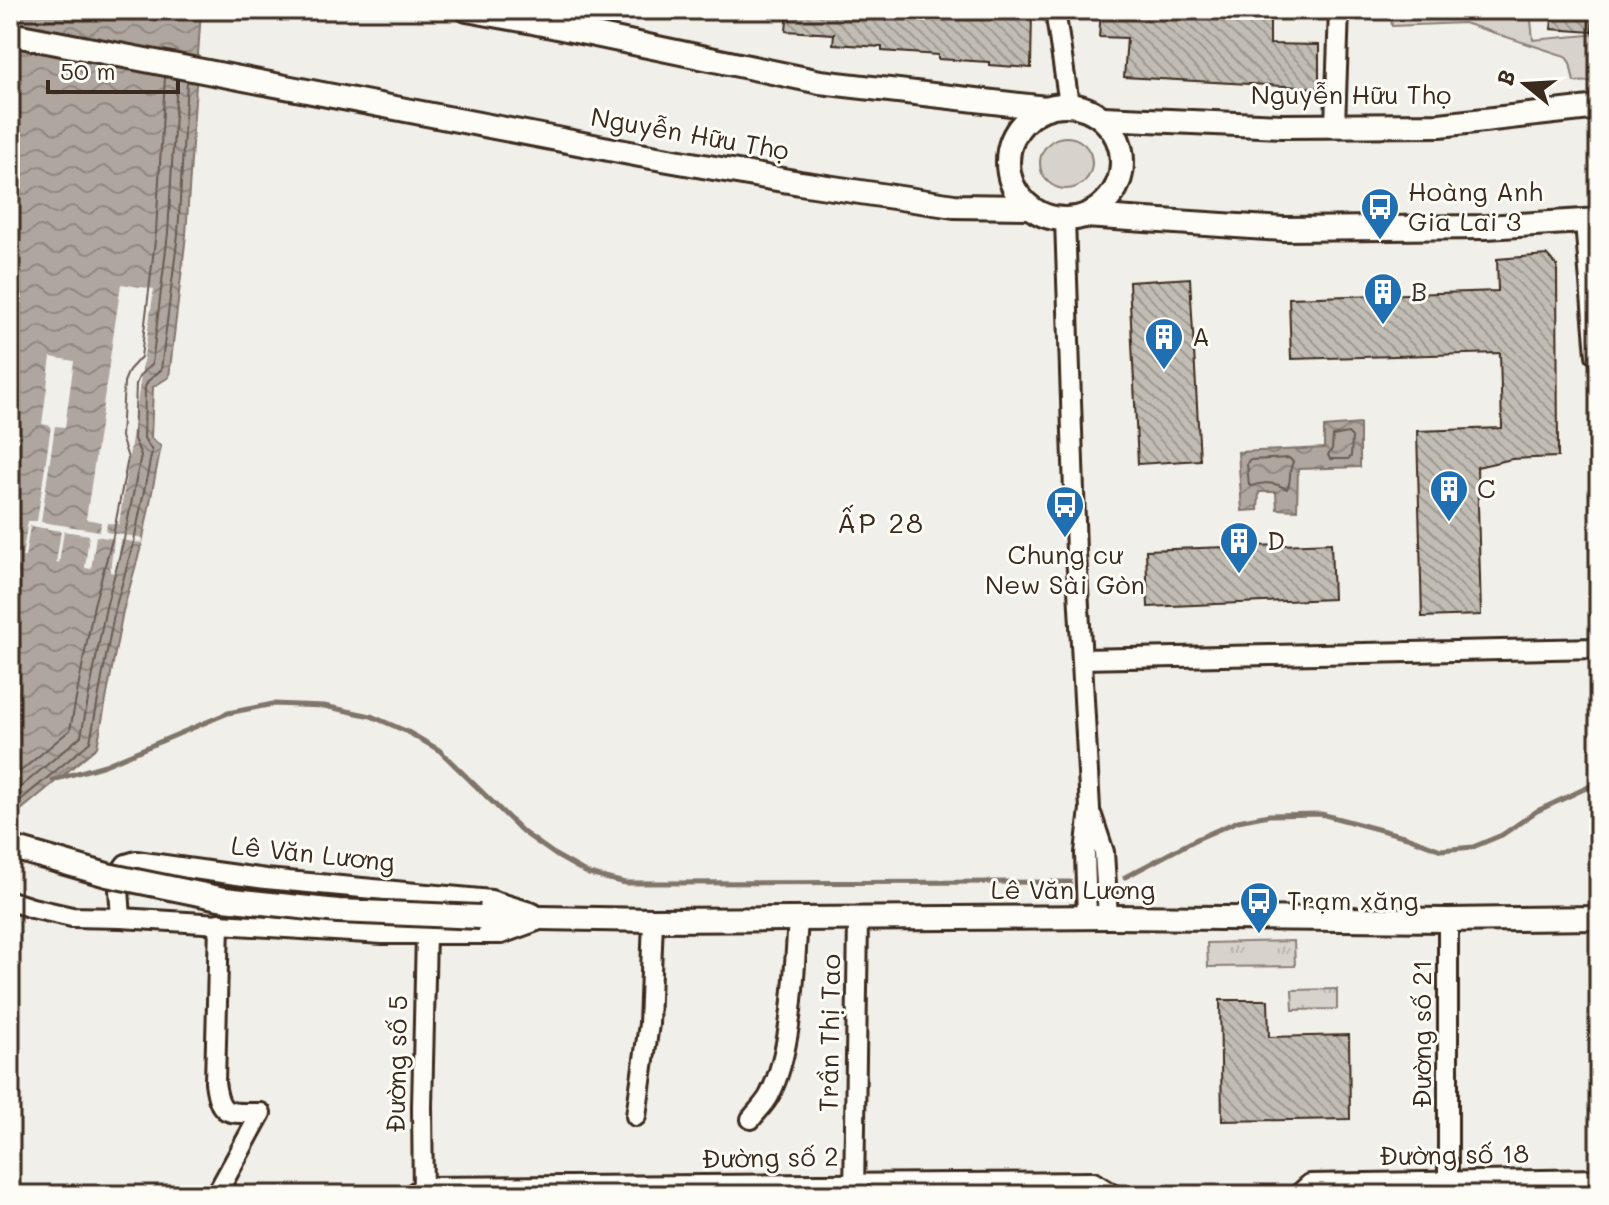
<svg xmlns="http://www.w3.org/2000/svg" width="1609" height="1205" font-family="Mali,sans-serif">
<defs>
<pattern id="grass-tufts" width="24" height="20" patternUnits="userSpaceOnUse" patternTransform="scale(2)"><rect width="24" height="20" fill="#d7d2cc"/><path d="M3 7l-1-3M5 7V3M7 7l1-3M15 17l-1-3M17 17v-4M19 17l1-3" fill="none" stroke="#b9b4af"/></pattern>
<pattern id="water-waves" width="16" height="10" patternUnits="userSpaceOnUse" patternTransform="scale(2)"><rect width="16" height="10" fill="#aea69f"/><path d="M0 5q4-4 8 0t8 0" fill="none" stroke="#8f8781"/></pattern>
<pattern id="building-back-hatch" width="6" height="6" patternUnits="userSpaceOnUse" patternTransform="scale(2)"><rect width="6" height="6" fill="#c1bcb4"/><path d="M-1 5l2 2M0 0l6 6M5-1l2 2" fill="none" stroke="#9e9992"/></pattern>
</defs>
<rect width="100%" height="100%" fill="#f1efea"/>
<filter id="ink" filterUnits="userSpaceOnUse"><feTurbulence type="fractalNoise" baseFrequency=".0125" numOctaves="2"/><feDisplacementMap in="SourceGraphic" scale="16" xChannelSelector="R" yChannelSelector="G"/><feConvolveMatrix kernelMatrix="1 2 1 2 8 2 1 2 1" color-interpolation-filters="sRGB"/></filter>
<g filter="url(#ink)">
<g fill="url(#grass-tufts)" stroke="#897e75" stroke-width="2">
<polygon points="1294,941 1295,966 1208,967 1207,943"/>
<polygon points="1337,989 1337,1009 1293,1010 1292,990"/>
</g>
<g fill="#d7d2cc" stroke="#897e75" stroke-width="2">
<polygon points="1390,10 1530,10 1533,40 1599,34 1599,81 1574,82 1570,63 1565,56 1464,23 1392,26"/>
<circle cx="1066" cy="163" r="26"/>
</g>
<g fill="url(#water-waves)" stroke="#80746b" stroke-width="2">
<polygon points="10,10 201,10 186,235 169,377 153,387 151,438 161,446 142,543 123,611 97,747 10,819"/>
<polygon points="1360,424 1360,467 1298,469 1297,510 1277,509 1276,492 1259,492 1258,510 1242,511 1238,452 1324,448 1324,427"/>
</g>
<polygon fill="#f1efea" points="121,284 154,289 119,524 107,523 106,532 143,538 142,543 121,540 116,573 110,572 114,539 96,536 91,569 85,568 89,535 64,531 59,563 56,563 61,531 30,526 25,557 22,557 28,521 37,521 51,426 42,424 51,357 74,361 65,427 55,426 41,522 100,531 101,522 86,519"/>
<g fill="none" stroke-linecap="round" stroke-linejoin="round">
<g stroke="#695c52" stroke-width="2">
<polygon points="1348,433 1352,437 1351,457 1348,459 1330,459 1328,455 1332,449 1333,436"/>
<path d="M1289 458 1293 462C1288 471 1292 481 1287 489 1284 488 1281 486 1278 485 1271 482 1259 483 1252 486L1249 485 1247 464 1249 460Z"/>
<polyline points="10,780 70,730 94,605 113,536 128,458 121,437 124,382 129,370 141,357 156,232 165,77"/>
<polyline points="10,796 81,736 106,607 124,539 141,455 134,439 136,384 140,375 152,364 168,233 177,79"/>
<polyline points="10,809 90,742 115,609 134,541 152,451 144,438 145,387 148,381 161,370 178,234 187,81"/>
</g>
<g stroke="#80746b" stroke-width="5">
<polyline points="53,780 105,765 228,713 273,704 324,706 371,716 408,732 439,750 523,832 557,856 589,874 625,883 1070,882"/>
<polyline points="1125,877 1199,838 1238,821 1269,815 1321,814 1407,837 1441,850 1473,847 1502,835 1537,811 1599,782"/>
</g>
</g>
<g fill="url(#building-back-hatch)" stroke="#3b2a1e" stroke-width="2">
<polygon points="788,10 894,10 959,19 960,10 1032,10 1031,68 989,65 989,62 938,59 938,55 882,51 882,47 833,44 834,34 786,31"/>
<polygon points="1101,10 1270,10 1270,44 1319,45 1319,88 1124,77 1127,38 1099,37"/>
<polygon points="1553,10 1593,10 1592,32 1551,29"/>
<polygon points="1547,255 1557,266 1558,457 1512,459 1477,467 1481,615 1422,617 1417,431 1502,428 1500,353 1291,359 1289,298 1498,291 1497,259"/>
<polygon points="1190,278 1200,460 1138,464 1129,282"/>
<polygon points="1331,543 1333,599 1148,607 1146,550"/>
<polygon points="1220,1000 1268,1000 1269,1037 1349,1035 1350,1119 1222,1121"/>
</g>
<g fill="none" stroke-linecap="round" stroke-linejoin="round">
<defs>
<g id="minor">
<polyline points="1055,10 1069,104"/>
<polyline points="1335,125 1339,10"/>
<polyline points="1065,219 1076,552 1090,809 1085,853 1087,917"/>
<polyline points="1585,222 1596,355 1599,355"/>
<polyline points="1082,659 1599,648"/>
<polyline points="1092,816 1104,852 1108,917"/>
<polyline points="10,901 32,908 72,917 121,918 383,934 501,934 537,921"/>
<polyline points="121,918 118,875 126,864 136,861 266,879 491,900 533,913"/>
<polyline points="1448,920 1448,1195"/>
<polyline points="636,1116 649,1024 653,920"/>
<path d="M751 1119C757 1111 766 1103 770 1094 793 1049 794 971 798 920"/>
<path d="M216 1195 261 1113C229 1112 220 1119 215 1082L219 923"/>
<polyline points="411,1195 423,1187 1093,1182 1114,1195"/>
<polyline points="423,1195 422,1107 426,934"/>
<polyline points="854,1195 858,920"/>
<polyline points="1298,1195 1310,1184 1599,1179"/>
</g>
<g id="major">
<polyline points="467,10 533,22 820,82 1046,108"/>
<polyline points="10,34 640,155 800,183 954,206 1030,207"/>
<circle cx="1065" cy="162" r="57"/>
<polyline points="1103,118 1282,126 1440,125 1599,107"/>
<polyline points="1085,216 1283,229 1486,227 1599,220"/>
<polyline points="480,917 653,920 1108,917 1448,920 1599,918"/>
</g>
</defs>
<use href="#minor" stroke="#3b2a1e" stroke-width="24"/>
<use href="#major" stroke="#3b2a1e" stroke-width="28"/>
<use href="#minor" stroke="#fdfcf7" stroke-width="18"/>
<use href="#major" stroke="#fdfcf7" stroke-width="22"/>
<defs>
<polyline id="major-bridge" points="10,847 107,875 224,899 338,911 480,917"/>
</defs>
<use href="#major-bridge" stroke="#3b2a1e" stroke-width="28" stroke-linecap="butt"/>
<use href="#major-bridge" stroke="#fdfcf7" stroke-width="22"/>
</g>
</g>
<defs>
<symbol id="bus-pin" viewBox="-11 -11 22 30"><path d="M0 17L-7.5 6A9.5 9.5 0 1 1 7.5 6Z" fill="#1f6fb2" stroke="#fdfcf7"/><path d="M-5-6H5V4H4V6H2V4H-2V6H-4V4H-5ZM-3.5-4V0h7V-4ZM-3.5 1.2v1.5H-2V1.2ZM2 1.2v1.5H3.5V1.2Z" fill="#fff"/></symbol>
<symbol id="building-pin" viewBox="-11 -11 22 30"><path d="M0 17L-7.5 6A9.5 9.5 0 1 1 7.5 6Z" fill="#1f6fb2" stroke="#fdfcf7"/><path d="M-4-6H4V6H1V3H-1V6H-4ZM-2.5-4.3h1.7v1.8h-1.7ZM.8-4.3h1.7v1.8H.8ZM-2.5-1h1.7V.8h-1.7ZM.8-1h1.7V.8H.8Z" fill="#fff"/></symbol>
</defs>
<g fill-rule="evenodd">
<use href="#bus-pin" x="1358" y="185" width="44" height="60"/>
<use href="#building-pin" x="1361" y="270" width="44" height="60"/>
<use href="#building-pin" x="1142" y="315" width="44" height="60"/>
<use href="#building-pin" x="1427" y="467" width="44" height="60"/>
<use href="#bus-pin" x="1043" y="483" width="44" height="60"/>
<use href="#building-pin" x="1217" y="519" width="44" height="60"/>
<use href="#bus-pin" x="1237" y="879" width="44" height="60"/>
</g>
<g text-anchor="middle" stroke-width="6" stroke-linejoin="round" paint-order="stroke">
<g font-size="26" fill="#3b2a1e" stroke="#fdfcf7">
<text x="1351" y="104">Nguyễn Hữu Thọ</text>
<text transform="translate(690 134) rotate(10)" y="9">Nguyễn Hữu Thọ</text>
<text transform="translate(313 854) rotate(6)" y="9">Lê Văn Lương</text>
<text x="1073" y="899">Lê Văn Lương</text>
<text transform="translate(830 1033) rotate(-89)" y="9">Trần Thị Tao</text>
<text transform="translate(1422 1034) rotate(-90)" y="9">Đường số 21</text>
<text transform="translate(397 1064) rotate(-89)" y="9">Đường số 5</text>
<text transform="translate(1454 1155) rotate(-1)" y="9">Đường số 18</text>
<text transform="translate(770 1158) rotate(-1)" y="9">Đường số 2</text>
</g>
<g font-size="26" fill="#3b2a1e" stroke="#fdfcf7" text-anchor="start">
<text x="1408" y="201">Hoàng Anh<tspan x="1408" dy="30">Gia Lai 3</tspan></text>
<text x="1411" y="301">B</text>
<text x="1192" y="346">A</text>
<text x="1477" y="498">C</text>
<text x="1267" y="550">D</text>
<text x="1065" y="564" text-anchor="middle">Chung cư<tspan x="1065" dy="30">New Sài Gòn</tspan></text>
<text x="1287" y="910">Trạm xăng</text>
</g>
<g font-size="28" letter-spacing="2" fill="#3b2a1e" stroke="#fdfcf7">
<text x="881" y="533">ẤP 28</text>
</g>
</g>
<rect width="1609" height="1205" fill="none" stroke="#fdfcf7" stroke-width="40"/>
<rect x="20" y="20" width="1569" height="1165" fill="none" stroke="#3b2a1e" stroke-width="3" filter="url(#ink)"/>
<g transform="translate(1525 84) rotate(288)" stroke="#fdfcf7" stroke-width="6" paint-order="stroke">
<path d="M0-6L14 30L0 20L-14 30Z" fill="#3b2a1e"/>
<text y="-12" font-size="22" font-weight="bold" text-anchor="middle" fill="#3b2a1e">B</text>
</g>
<path d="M48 80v12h130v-12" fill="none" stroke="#3b2a1e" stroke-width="4"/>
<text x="60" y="80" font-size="24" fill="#3b2a1e" stroke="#fdfcf7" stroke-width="6" paint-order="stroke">50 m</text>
</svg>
